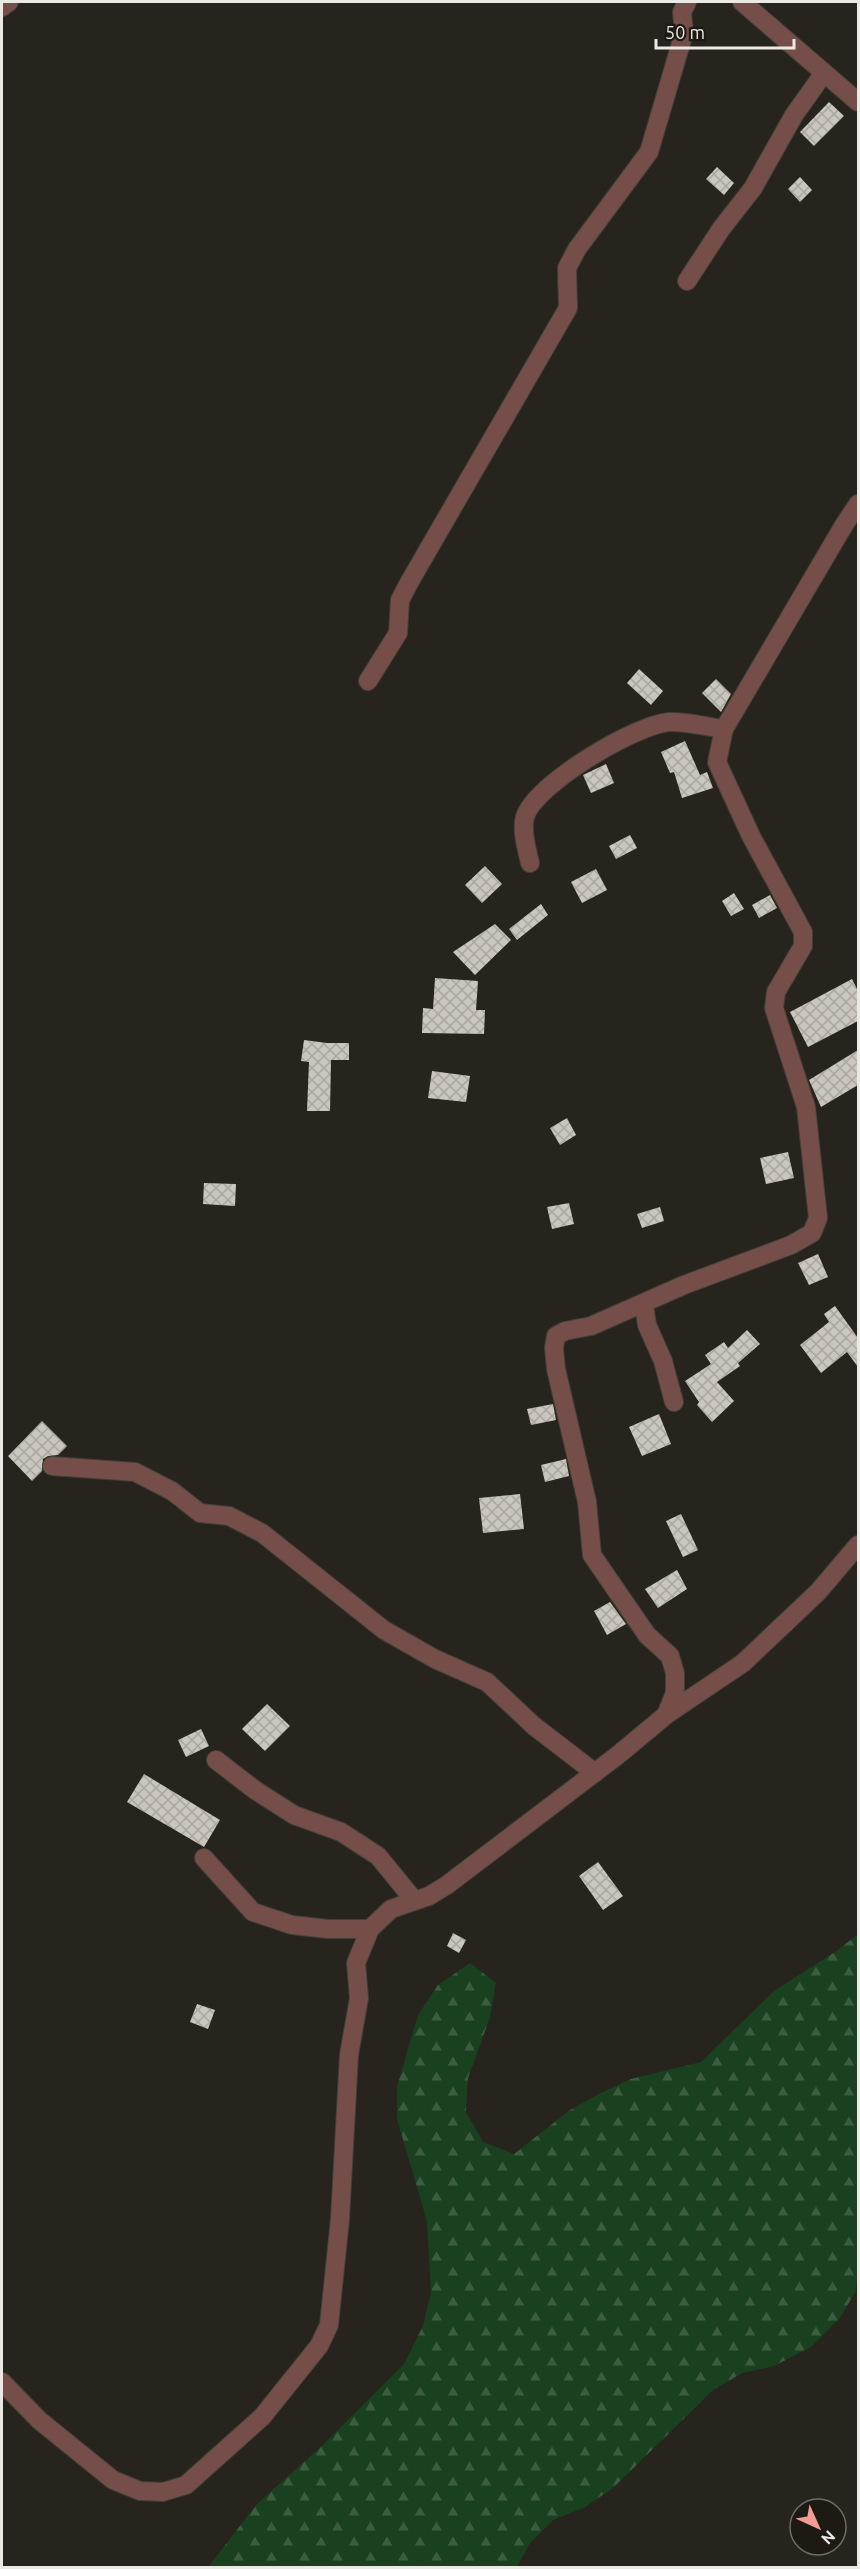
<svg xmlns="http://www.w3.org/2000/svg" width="860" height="2569" font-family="Ubuntu,sans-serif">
<defs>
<pattern id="forest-firs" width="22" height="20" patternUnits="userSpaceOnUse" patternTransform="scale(1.5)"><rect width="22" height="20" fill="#1a411f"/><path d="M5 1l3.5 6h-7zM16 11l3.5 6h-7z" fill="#3b5c3f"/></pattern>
<pattern id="building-cross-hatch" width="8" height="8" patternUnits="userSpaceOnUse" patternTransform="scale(1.5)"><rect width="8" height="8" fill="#cac6bd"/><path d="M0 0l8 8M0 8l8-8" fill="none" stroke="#a9a69f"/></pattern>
</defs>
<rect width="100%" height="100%" fill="#27241d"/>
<polygon fill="url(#forest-firs)" points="858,1934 858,2265 856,2291 839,2319 811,2347 774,2366 742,2373 713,2390 613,2488 585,2507 553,2520 530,2543 517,2567 208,2567 257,2504 324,2444 404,2364 423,2326 431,2293 427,2221 397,2119 397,2087 418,2015 438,1985 470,1963 496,1983 490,2017 468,2078 466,2112 483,2142 514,2154 570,2110 601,2093 631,2079 701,2062 774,1991 838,1950"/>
<g fill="url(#building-cross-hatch)">
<polygon points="829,102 844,116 814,146 800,132"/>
<polygon points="717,167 734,183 724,195 706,179"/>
<polygon points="800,177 812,190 800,202 788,189"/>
<polygon points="639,669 663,691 651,705 627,683"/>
<polygon points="716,679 731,694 721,712 702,693"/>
<polygon points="685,741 700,775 707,772 713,788 682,798 674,772 670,773 661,752"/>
<polygon points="606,764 614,783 591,793 583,775"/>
<polygon points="630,835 637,848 616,859 609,846"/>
<polygon points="485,866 502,884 482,903 465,885"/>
<polygon points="596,869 607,890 582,903 571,882"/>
<polygon points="734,893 744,909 731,916 722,901"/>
<polygon points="770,895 777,908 759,918 752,905"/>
<polygon points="541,904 548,915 517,940 509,929"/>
<polygon points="495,924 511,940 475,975 453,952"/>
<polygon points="435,978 478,981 476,1010 485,1010 484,1034 422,1033 423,1008 433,1009"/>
<polygon points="852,979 858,991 858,1021 808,1047 790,1012"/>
<polygon points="304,1040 327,1043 349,1043 349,1060 331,1060 330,1111 307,1111 309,1062 301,1061"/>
<polygon points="858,1050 858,1085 821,1107 809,1080"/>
<polygon points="432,1071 470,1076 466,1102 428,1098"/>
<polygon points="567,1118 576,1135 560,1145 550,1128"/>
<polygon points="788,1152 794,1178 766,1184 760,1158"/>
<polygon points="204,1183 236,1184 235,1206 203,1204"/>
<polygon points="569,1203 574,1224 552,1229 547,1207"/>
<polygon points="660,1207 664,1221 642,1228 637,1214"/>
<polygon points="818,1254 828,1277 809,1285 798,1263"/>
<polygon points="835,1306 858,1338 858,1367 847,1352 821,1373 800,1345 829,1322 824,1314"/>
<polygon points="747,1330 760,1344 738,1363 740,1366 717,1382 734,1401 712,1422 697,1405 699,1402 685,1381 711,1364 705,1355 724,1342 728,1348"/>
<polygon points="553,1404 556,1420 531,1425 527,1409"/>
<polygon points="659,1414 671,1444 642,1456 629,1427"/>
<polygon points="42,1421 67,1446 58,1455 48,1456 43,1459 42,1471 32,1481 8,1456"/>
<polygon points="566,1459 569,1476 545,1482 541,1465"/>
<polygon points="520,1494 524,1529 483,1533 479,1498"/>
<polygon points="681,1514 698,1550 683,1557 666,1521"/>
<polygon points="677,1570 687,1589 658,1608 645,1589"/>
<polygon points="610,1602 626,1624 607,1635 594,1611"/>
<polygon points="267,1704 290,1726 265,1751 242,1729"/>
<polygon points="201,1729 209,1746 186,1757 178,1740"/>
<polygon points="144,1774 220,1820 204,1847 127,1802"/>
<polygon points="598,1862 623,1896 603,1910 579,1876"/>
<polygon points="453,1933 466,1940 459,1953 447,1946"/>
<polygon points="197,2004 215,2010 208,2029 190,2022"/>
</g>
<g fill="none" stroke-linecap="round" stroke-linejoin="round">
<defs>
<g id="minor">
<polyline points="742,2 858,102"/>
<polyline points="2,7 9,2"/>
<polyline points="687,281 721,229 753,188 794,115 824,73"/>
<polyline points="368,681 398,633 400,600 410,581 568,308 567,268 577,249 649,152 684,33 682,12 687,2"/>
<path d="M530 863C527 850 521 830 525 817 535 784 635 725 669 722 686 721 707 727 724 729L844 525 858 504"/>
<polyline points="644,1304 647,1325 663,1361 674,1402"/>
<polyline points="52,1466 135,1472 172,1491 200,1513 229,1516 262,1533 384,1630 435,1659 487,1682 534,1726 595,1773"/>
<polyline points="666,1715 675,1693 675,1673 670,1656 647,1635 592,1555 587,1502 556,1369 554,1348 556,1336 565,1331 591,1326 684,1285 791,1245 812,1233 818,1218 806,1107 774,1008 776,992 803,946 803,932 751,836 717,762 724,729"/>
<polyline points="216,1760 255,1790 294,1815 341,1832 378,1856 414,1900"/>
<polyline points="204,1858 253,1912 292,1925 328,1929 370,1929"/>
<polyline points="2,2382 39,2420 113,2480 140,2491 163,2492 186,2485 262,2417 319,2346 329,2325 340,2219 349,2055 359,1998 356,1963 370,1929 391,1909 429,1896 447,1885 618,1755 666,1715 743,1663 818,1592 858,1545"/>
</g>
</defs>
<use href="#minor" stroke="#424039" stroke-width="20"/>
<use href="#minor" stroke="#754e49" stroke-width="18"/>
</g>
<rect width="860" height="2569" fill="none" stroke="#ebe9e4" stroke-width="6"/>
<g transform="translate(818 2527) rotate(135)"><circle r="28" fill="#1d1a14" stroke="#6f6d67" stroke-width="1.5"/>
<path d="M0-4.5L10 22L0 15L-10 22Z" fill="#f59c92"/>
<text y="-9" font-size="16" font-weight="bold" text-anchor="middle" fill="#ebe9e4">N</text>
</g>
<path d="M656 39v9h138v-9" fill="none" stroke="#ebe9e4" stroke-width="3"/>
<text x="665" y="39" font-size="18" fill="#ebe9e4" stroke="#1d1a14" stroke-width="4.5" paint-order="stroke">50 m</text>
</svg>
